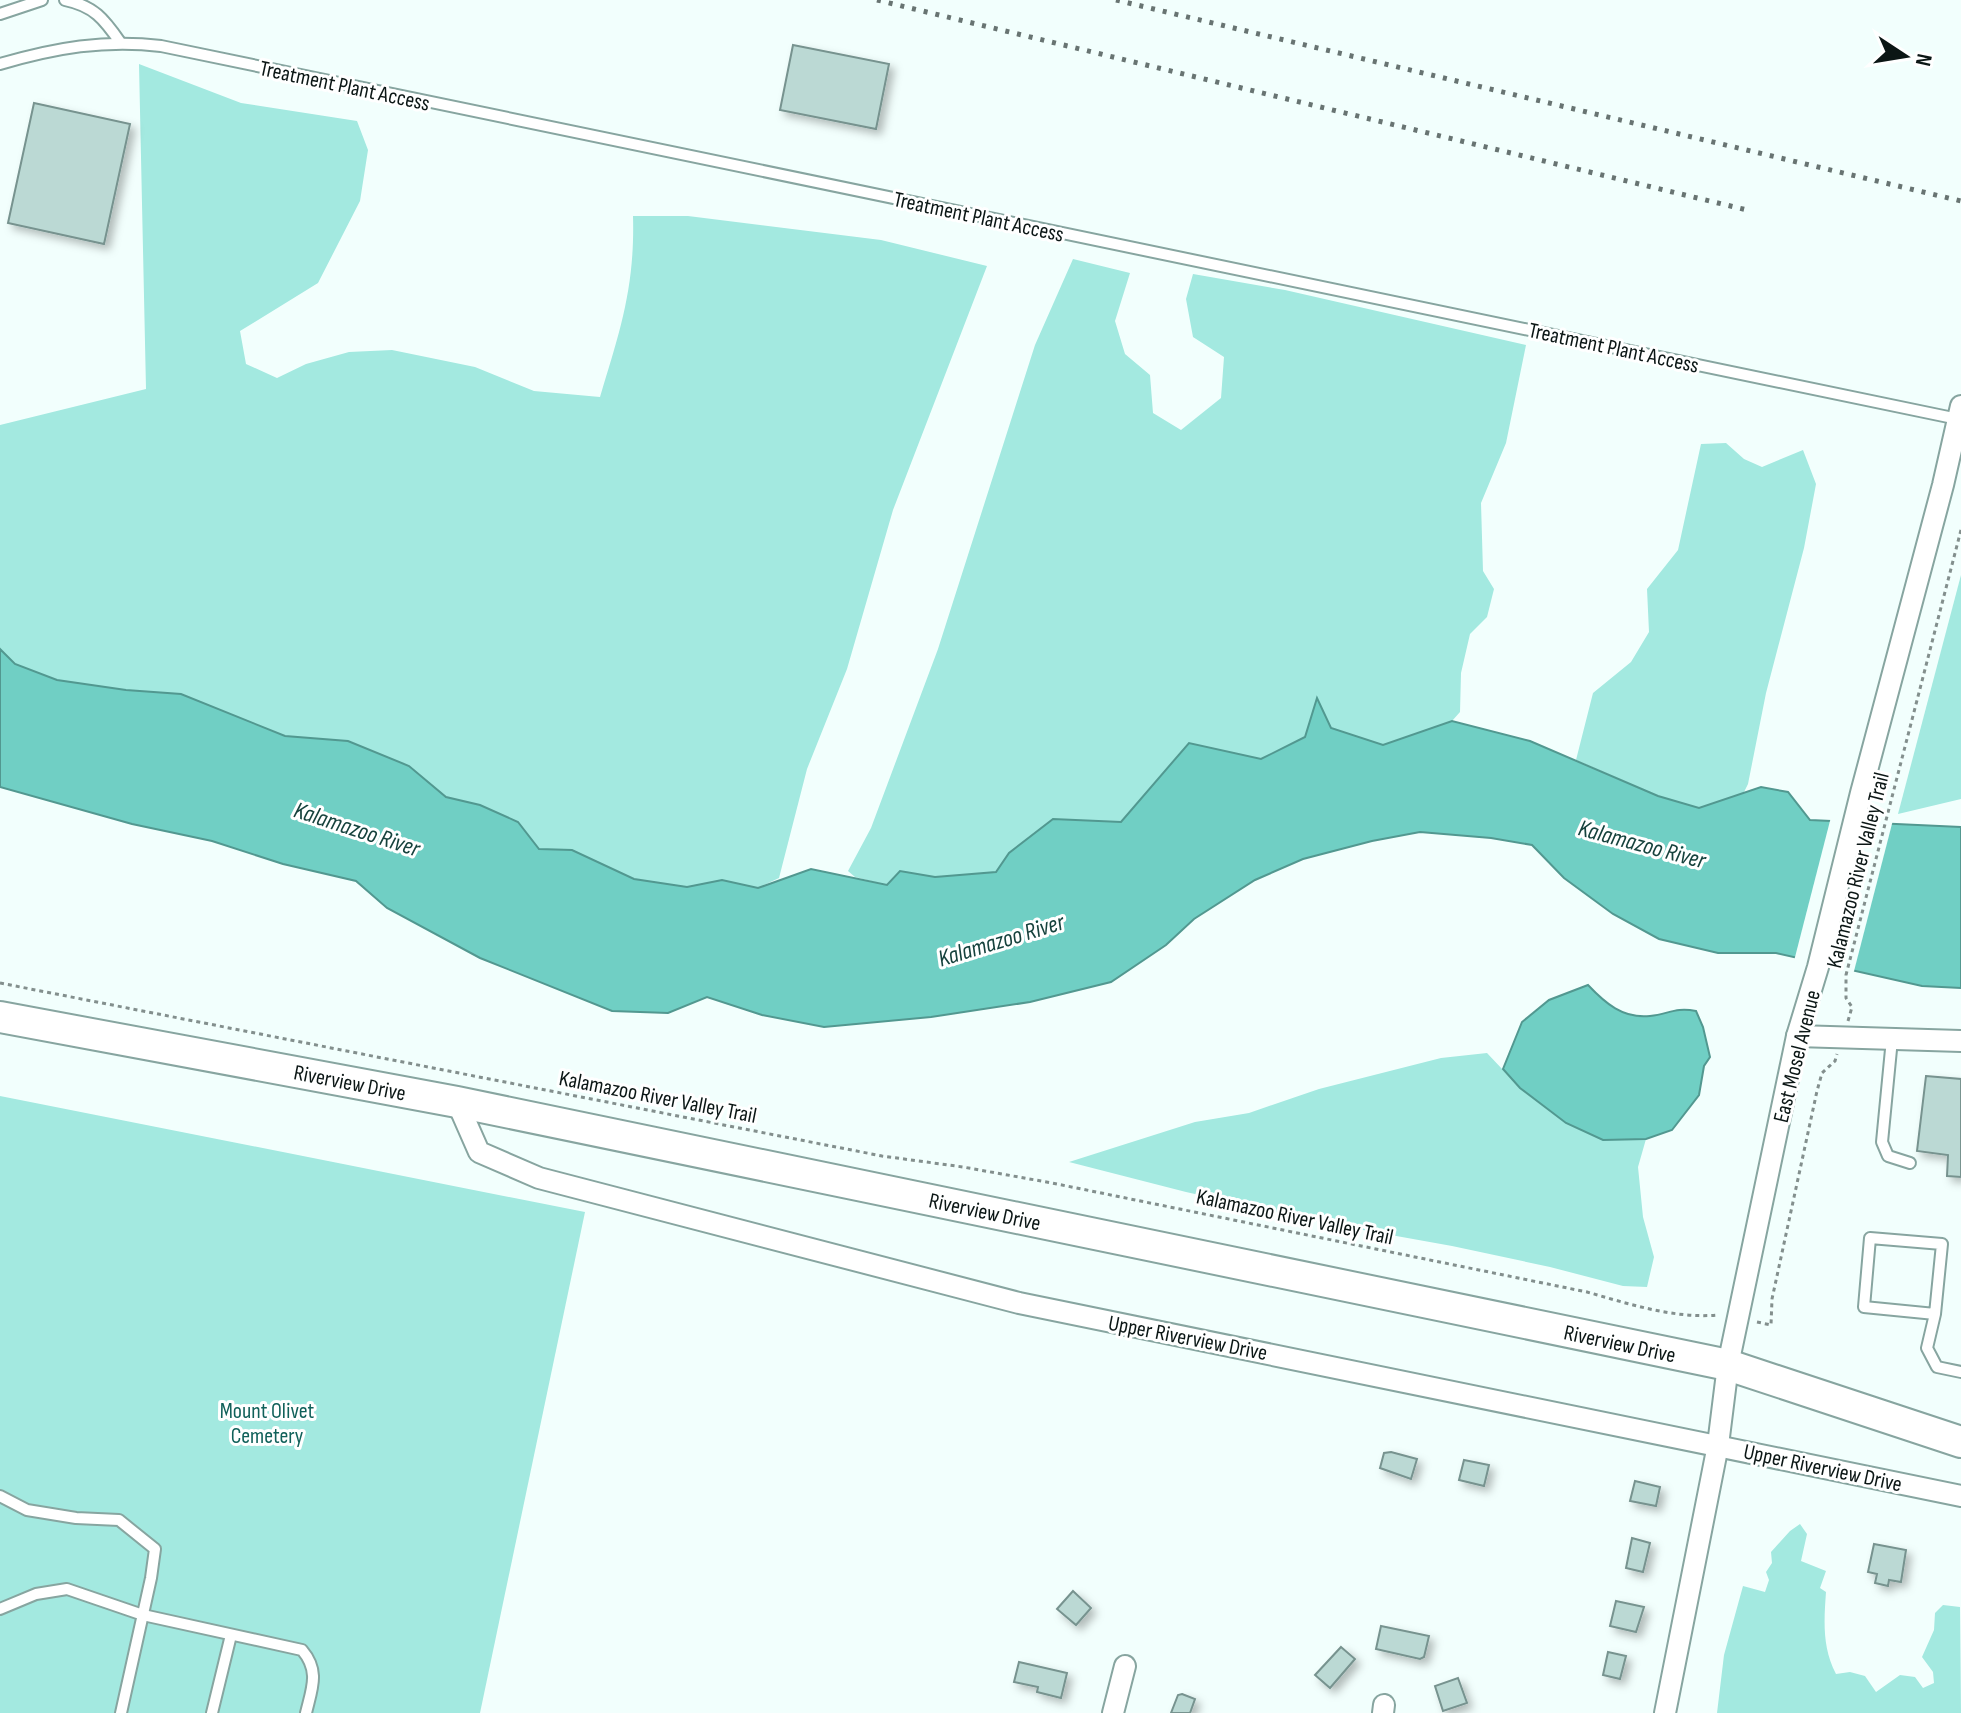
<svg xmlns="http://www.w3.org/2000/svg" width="1961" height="1713" font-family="'Sofia Sans Condensed',sans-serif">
<defs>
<filter id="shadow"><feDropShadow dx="5" dy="5" stdDeviation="4" flood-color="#0004"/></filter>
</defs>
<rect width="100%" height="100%" fill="#f2fffd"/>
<g fill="#a3e9e0">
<path d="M139 64 241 103 357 121 368 150 360 201 318 283 240 331 246 364 277 378 306 364 349 352 392 350 475 367 534 391 600 397C620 331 635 287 633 216H688L881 240 987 266 893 510 847 669 807 769 779 878 758 888 722 880 687 887 634 879 572 850 539 849 517 822 480 805 446 797 409 766 349 741 285 736 181 694 126 690 57 680 15 664 0 649V425L146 389Z"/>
<polygon points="1073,259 1130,273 1115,321 1125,354 1150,375 1153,413 1181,430 1221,398 1224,357 1193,337 1186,299 1193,274 1285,290 1526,345 1506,443 1481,503 1483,571 1494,589 1487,617 1470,634 1461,673 1460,712 1452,721 1383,745 1331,728 1317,699 1305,737 1261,759 1189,743 1121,822 1053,819 1009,853 996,872 935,877 900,871 887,885 855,877 848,871 871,828 938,649 1035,345"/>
<polygon points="1726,443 1744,459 1762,467 1803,450 1816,484 1804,548 1766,693 1748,784 1743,794 1699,808 1658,796 1576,760 1593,693 1631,662 1649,632 1647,589 1678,550 1701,444"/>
<polygon points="1961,575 1961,799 1898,814"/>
<polygon points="1487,1053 1520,1088 1603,1140 1646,1139 1638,1167 1643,1217 1654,1257 1647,1287 1623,1286 1550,1267 1452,1246 1324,1223 1186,1192 1069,1162 1195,1122 1249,1113 1319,1089 1441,1058"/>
<polygon points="0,1096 585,1212 480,1713 0,1713"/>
<path d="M1800 1524 1807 1534 1801 1561 1826 1571 1820 1588 1826 1592C1824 1621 1822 1647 1836 1674L1850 1672 1865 1676 1876 1692 1900 1675 1915 1677 1923 1688 1934 1683 1933 1672 1922 1657 1934 1630 1935 1613 1943 1605 1960 1607 1961 1713H1717L1724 1655 1743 1586 1765 1592 1769 1580 1766 1572 1772 1563 1771 1552 1790 1531Z"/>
</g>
<g fill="#70cfc4" stroke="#529890" stroke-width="2">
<polygon points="0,649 15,664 57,680 126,690 181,694 285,736 348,741 409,766 446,797 480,805 518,822 539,849 572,850 634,879 687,887 722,880 758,888 811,869 887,885 900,871 935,877 996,872 1009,853 1053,819 1121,822 1189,743 1261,759 1305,737 1317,698 1331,728 1383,745 1452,721 1530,741 1658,796 1699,808 1761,787 1788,792 1810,820 1961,827 1961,988 1922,986 1776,953 1718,953 1659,939 1613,914 1564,878 1532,845 1491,838 1420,832 1372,841 1303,859 1255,880 1194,919 1166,945 1111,982 1030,1002 931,1017 824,1027 762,1015 707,997 668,1013 612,1011 480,958 387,908 356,881 283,864 212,841 132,824 0,787"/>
<path d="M1588 985C1605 1003 1623 1019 1650 1016 1669 1014 1675 1007 1696 1011L1703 1027 1710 1057 1704 1066 1699 1095 1672 1130 1646 1139 1603 1140 1566 1123 1520 1088 1503 1069 1522 1022 1549 1000Z"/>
</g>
<polygon fill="#f2fffd" points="1831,817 1893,820 1853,975 1794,961"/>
<g fill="#bbd9d4" stroke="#77938f" stroke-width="2" filter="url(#shadow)">
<polygon points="793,45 889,64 876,129 780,110"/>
<polygon points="34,103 130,124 104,244 8,223"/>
<polygon points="1926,1076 1961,1079 1961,1177 1947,1176 1948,1155 1917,1151"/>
<polygon points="1391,1452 1417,1459 1411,1479 1380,1468 1384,1453"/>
<polygon points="1464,1460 1489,1465 1484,1486 1459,1480"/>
<polygon points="1635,1481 1660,1487 1656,1506 1630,1501"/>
<polygon points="1632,1538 1650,1543 1643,1572 1626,1568"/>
<polygon points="1874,1544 1906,1550 1901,1582 1889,1580 1888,1586 1875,1583 1877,1574 1868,1572"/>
<polygon points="1073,1591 1091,1608 1076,1625 1057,1609"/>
<polygon points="1616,1601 1644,1607 1636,1632 1610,1626"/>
<polygon points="1381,1626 1429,1636 1424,1657 1420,1659 1376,1649"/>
<polygon points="1341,1647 1355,1659 1330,1688 1315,1675"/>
<polygon points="1608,1652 1626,1656 1620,1679 1603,1675"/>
<polygon points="1019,1662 1067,1673 1061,1698 1037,1692 1038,1687 1014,1682"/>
<polygon points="1458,1678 1467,1703 1443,1711 1435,1686"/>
<polygon points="1182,1694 1195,1699 1190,1713 1171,1713 1178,1695"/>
</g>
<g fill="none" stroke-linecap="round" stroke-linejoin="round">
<defs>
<g id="lane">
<path d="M65 0C94 6 104 19 120 42"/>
<polyline points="0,14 42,0"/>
<path d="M0 64C55 48 105 39 161 46L1958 419"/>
<polyline points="1892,1039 1882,1142 1888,1156 1910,1163"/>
<polyline points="1935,1314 1864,1307 1870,1238 1942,1244 1935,1314 1927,1348 1937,1367 1961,1372"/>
<polyline points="0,1496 27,1510 76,1518 119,1520 155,1549 151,1578 121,1713"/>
<path d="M0 1609 36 1594 67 1589 143 1615 302 1650C320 1671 312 1688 306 1713"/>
<polyline points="212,1713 231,1635"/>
</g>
<g id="street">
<polyline points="1797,1036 1961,1041"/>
<polyline points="457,1102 479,1152 539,1178 1019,1303 1961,1496"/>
<polyline points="1113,1713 1125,1666"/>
<polyline points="1383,1713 1384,1705"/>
<polyline points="1665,1713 1718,1445 1728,1365 1797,1036 1818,967 1861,793 1943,485 1961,406"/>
</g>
<polyline id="secondary" points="0,1017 457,1102 1728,1365 1961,1442"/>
</defs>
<use href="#lane" stroke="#87a5a0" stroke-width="14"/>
<use href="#street" stroke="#87a5a0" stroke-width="24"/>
<use href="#secondary" stroke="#87a5a0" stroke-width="34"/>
<g stroke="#838f8d" stroke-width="3" stroke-dasharray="4 4" stroke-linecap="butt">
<path d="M0 983 882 1156 963 1167 1052 1183 1587 1292C1629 1304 1675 1319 1718 1315"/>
<polyline points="1848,1021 1852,1007 1846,998 1846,975 1961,530"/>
<polyline points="1757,1322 1771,1325 1772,1299 1817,1091 1822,1073 1835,1061 1837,1054"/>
</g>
<use href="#lane" stroke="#fff" stroke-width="10"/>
<use href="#street" stroke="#fff" stroke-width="20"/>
<use href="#secondary" stroke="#fff" stroke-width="30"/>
<g stroke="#687472" stroke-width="5" stroke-dasharray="4 8" stroke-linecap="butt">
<polyline points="877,0 1747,210"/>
<polyline points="1116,0 1961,201"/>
</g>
</g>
<g text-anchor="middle" stroke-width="6" stroke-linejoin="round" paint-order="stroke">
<g font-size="22" fill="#0b1615" stroke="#fff">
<text transform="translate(345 85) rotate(12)" y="8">Treatment Plant Access</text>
<text transform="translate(979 216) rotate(12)" y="8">Treatment Plant Access</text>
<text transform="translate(1614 347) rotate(12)" y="8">Treatment Plant Access</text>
<text transform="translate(1857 870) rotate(-76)" y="8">Kalamazoo River Valley Trail</text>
<text transform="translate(1796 1056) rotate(-76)" y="8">East Mosel Avenue</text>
<text transform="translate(350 1082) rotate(11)" y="8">Riverview Drive</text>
<text transform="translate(658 1096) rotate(11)" y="8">Kalamazoo River Valley Trail</text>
<text transform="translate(985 1211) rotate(12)" y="8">Riverview Drive</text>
<text transform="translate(1295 1216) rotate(12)" y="8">Kalamazoo River Valley Trail</text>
<text transform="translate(1188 1337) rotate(11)" y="8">Upper Riverview Drive</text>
<text transform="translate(1620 1343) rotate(12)" y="8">Riverview Drive</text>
<text transform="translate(1823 1467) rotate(12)" y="8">Upper Riverview Drive</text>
</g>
<g font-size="22" fill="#10615a" stroke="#fff">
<text x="267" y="1418">Mount Olivet<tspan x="267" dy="25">Cemetery</tspan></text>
</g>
<g font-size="24" font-style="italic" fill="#16423d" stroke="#fff">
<text transform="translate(357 829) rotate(18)" y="8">Kalamazoo River</text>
<text transform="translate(1642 844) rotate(15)" y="8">Kalamazoo River</text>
<text transform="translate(1001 940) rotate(-17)" y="8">Kalamazoo River</text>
</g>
</g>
<g transform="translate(1905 56) rotate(102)" stroke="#ffffff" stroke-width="6" paint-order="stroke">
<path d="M0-6L14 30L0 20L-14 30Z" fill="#0b1615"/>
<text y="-12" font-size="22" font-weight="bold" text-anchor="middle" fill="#0b1615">N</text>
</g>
</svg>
